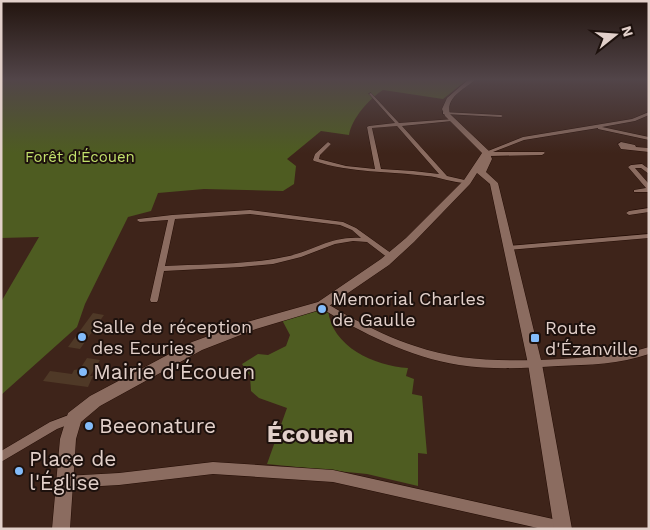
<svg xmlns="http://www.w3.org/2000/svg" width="650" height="530" font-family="'Work Sans',sans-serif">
<rect width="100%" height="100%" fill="#3e241a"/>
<g fill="#4e5c21">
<path d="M1 79H468L443 99 383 90C369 99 352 118 349 135L321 131 287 159 296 166 294 184 283 191 204 189 158 193 151 211 128 217 85 304 77 327 1 395V302L39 237 1 238Z"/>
<path d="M313 308 328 309C331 347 375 366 408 368L406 376 414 379 412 394 422 396 427 454 418 453V486L367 474 267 464 287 408 259 398 251 391 250 376 242 364 258 354 268 355 286 346 290 335 282 320Z"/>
</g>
<g fill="#4f3927">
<polygon points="93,313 104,315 80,349 68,347"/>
<polygon points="87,358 100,360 90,376 93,376 88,387 43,381 50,371 72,374 74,370 80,369"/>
</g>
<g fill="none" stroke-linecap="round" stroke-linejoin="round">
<defs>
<g id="minor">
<path d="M371 93 399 123 454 119V121H452L402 126 447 176 469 181V183C455 184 441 177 427 176 389 171 351 173 314 161L313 160 315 154 328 142 331 144 320 155 319 159 346 166 375 169 367 127 369 126 395 123 370 95 369 94ZM397 126 439 174 413 171 381 169 372 128Z"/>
<polygon points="443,112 501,115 503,116 501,117 445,114 443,114"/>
<polygon points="649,112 649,115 635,121 602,127 649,137 649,140 598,129 598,128 524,140 493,152 544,152 545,153 542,155 489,156 483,153 523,137 632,119"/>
<polygon points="621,142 635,145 636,147 649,148 649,152 621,149 618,144"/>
<polygon points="642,164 649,169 649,174 641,168 635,168 649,184 649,192 634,192 634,190 646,188 628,167 631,165"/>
<polygon points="649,208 649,212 629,215 626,213 629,211"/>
<path d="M250 210 343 222 356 228 395 256 391 258H388L367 242 353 241 335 244 301 257 273 264 241 267 164 271 158 300 157 302H151L150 300 168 220 140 222 138 221 137 220 138 219 172 215ZM250 214 340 225 352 230 361 238C329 236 313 252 284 257 245 265 205 264 165 266L175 219Z"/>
<polygon points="649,234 649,238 508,250 504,248 508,246"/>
<path d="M322 302C333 306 342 313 352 318 372 329 393 339 415 346 463 363 512 361 562 359 592 357 621 356 649 347V354C620 364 589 365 558 366 526 368 492 370 459 365 409 357 362 333 319 307L318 305 319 303Z"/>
<polygon points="74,413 78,415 79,418 78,421 57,429 1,462 1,451 50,422"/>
<polygon points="213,462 333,470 562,521 566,523 568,527 568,529 542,529 333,482 213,474 119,485 65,488 61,486 59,482 61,478 65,476 119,473"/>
</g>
<path id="secondary" d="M469 79H476C465 89 445 97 450 114L489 151 492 159 486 172 498 183 542 364 572 529H554L528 364 490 184 477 173 470 184 414 242 389 265 326 308 256 329 202 350 100 406 81 422 76 439 70 529H52L60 439 68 413 90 396 192 342 247 322 318 302 381 259 406 238 464 180 482 153 445 116 442 109 447 98Z"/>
</defs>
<use href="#minor" stroke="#240d05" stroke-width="1"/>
<use href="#secondary" stroke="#240d05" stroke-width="1"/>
<use href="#minor" fill="#8b6c60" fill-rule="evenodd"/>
<use href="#secondary" fill="#8b6c60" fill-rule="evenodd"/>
</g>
<linearGradient id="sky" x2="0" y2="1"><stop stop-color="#22140e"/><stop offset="0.52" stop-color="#524549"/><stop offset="1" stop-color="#524549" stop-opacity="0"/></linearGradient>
<rect width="650" height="153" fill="url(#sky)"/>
<g fill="#83bcfb" stroke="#1d110d" stroke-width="2">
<circle cx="322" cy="309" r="5"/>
<circle cx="82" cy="337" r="5"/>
<rect x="530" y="333" width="10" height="10" rx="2.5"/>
<circle cx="83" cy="372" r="5"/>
<circle cx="89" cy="426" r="5"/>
<circle cx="19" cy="471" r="5"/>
</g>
<g text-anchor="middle" stroke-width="4" stroke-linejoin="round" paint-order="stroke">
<g font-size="15" fill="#c2e06b" stroke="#1d110d">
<text x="80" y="162">Forêt d'Écouen</text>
</g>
<g font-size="18" fill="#e2d0ca" stroke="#1d110d" text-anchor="start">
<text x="332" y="305">Memorial Charles<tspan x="332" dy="21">de Gaulle</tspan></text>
<text x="92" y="333">Salle de réception<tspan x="92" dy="21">des Ecuries</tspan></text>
<text x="545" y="334">Route<tspan x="545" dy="21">d'Ézanville</tspan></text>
</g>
<g font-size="21" fill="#e2d0ca" stroke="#1d110d" text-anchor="start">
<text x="93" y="379">Mairie d'Écouen</text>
<text x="99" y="433">Beeonature</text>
<text x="29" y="466">Place de<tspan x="29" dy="24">l'Église</tspan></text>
</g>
<g font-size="24" font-weight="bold" fill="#e2d0ca" stroke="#1d110d">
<text x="310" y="442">Écouen</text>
</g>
</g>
<rect width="650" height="530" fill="none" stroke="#e2d0ca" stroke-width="5"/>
<g transform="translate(615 35) rotate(73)" stroke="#1d110d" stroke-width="4" paint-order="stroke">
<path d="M0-4L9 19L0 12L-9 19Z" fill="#e2d0ca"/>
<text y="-8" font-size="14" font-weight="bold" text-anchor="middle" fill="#e2d0ca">N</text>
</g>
</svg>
